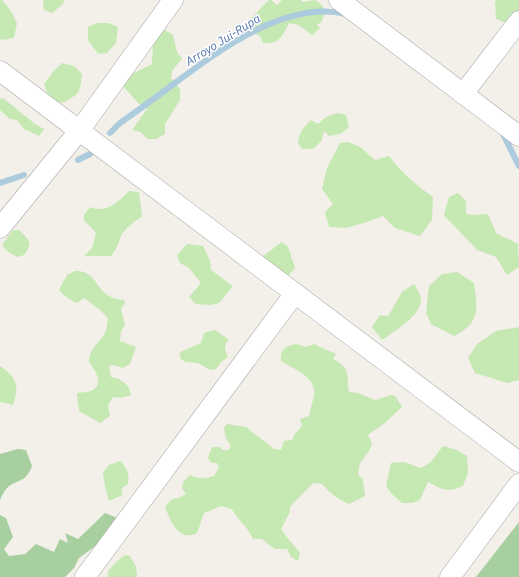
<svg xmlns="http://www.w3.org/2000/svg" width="519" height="577" font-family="'IBM Plex Sans',sans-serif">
<rect width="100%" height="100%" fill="#f2f0e9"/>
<g fill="#c6e8b2">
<polygon points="0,0 2,0 10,10 17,23 14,38 2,40 0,39"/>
<polygon points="44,0 64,0 63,4 52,13 44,10 43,2"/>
<path d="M269 0H271L277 5 282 0H301L303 2 315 0 322 5 325 11 322 21 317 25 320 28 312 35 298 25 289 23C282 36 280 44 263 43L260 36 251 32 249 20Z"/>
<polygon points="496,0 519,0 519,19 504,22 496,19 495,3"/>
<polygon points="96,23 108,23 118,27 116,43 107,53 98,54 88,40 88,27"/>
<polygon points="163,29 173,35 177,52 182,59 172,71 171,78 180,89 180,100 165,124 165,134 156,139 147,139 141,132 132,130 147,109 138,103 124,87 126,77 152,64 153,41"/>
<path d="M62 63 74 66 82 74C80 94 79 94 62 103L50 100 44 84 53 72Z"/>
<polygon points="3,98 35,124 44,129 39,136 24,129 17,120 10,119 0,110 0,99"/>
<path d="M338 113 346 115 349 127 340 134 329 136 324 131 322 140 313 149H302L298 143C299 132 303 128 311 120L318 124 326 117Z"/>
<path d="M348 142 360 147 375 160 389 156C402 173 416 185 433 197L432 220 420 236 395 228 383 216 367 222 346 228 329 227 325 212 333 204 322 189 327 168 340 143Z"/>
<path d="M129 191 139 192 142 216C134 222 126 227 121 236 118 244 116 250 111 256H84L92 248 96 233 84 220V215L90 207C106 214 119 202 129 191Z"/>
<polygon points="458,193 466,201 466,214 474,215 488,214 496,233 518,244 519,267 507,275 496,257 477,250 444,215 449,197"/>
<path d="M13 230H19C30 241 33 242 24 255L17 257 7 251 2 245Z"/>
<polygon points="282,242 288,247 295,268 289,275 279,277 262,257"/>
<polygon points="187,244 203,246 210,260 211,270 233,286 219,303 211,305 196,304 189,297 201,283 189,268 180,263 177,255"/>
<path d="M75 271C95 270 95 288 109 296 114 299 119 299 124 300L125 303 121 309 125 325 121 331 120 341 136 347 130 364 123 368 114 365 109 366 111 377C122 379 129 384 131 395L120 398 113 397 108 405 110 416 100 423 79 411 77 393C82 392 89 393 93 390 104 384 95 369 89 362 88 350 101 341 106 331 107 327 107 322 108 318L99 309 84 298 77 303C70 300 64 296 59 290L67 275Z"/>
<path d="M457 272 474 283C478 309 480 323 454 336L431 324 426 313 429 286 442 274Z"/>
<path d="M414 284C416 288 419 291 420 295 427 313 394 331 382 340L372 327 380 315 388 316 402 292Z"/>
<polygon points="519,327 519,380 507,383 475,373 468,358 477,344 496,331"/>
<polygon points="215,330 229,340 226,343 225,349 228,357 221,362 216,369 210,370 198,363 185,362 180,358 180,352 201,343 204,333"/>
<path d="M296 344 306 347 315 344C322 349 329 350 336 354L333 359C352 369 346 375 349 392L358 393 375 400 392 395 396 397 402 407 385 423 368 435 372 443 369 451 360 463 358 474 363 480 365 496 349 504C337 499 330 493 322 484L313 483 290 507V512L281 529C286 538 294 544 300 553L298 561 291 557 287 549H275L262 539H253C248 527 238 520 232 509L221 506 204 513 197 533C179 543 170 520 165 507L172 499 178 498 186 494 182 488 183 482 190 475C199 479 204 479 214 476L219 467 217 463H212L208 458 212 447H220L223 450H229L231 445C225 440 225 434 224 427L227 424 246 427 274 449 281 450 284 441 292 440 295 434 302 426 300 419 309 416C310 409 313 402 314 395 317 377 293 369 281 361 280 349 285 346 296 344Z"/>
<path d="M0 366C16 377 20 385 13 405L0 402Z"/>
<path d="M443 446 457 450 467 456 468 473 463 486C446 493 444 490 428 482L420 500 412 503H402L392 494 386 486 391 463 404 462 421 468 431 462Z"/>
<path d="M120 461C127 468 130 474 128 484L122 488V495L109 501 105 487 103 473 109 465Z"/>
<polygon points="125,555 130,556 136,567 137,577 108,577 108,571 116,562"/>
</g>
<g fill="#a8cfa0">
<path d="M18 449 26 450 32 466C25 484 18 478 7 488 4 491 2 496 0 500V454Z"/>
<polygon points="105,513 117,518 109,536 79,558 74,568 65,577 0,577 0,515 6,518 13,537 4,549 9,556 25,554 36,544 54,552 60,539 68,543 65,533 78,539"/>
<polygon points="519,522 519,577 476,577"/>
</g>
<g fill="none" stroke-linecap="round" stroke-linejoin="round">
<g stroke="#accbdd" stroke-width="6">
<polyline points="502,132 519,166"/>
<path d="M110 133 120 123C140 109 159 95 179 80 223 48 287 0 346 14"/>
<polyline points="78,160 90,154"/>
<polyline points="0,183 24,175"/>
</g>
<defs>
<g id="minor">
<polyline points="339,0 519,136"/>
<polyline points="0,71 519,462"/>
<polyline points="463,94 519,21"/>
<polyline points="0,228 79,131 173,0"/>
<polyline points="85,577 295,293"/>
<polyline points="450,577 519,484"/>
</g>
</defs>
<use href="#minor" stroke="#a6a6a6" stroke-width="21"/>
<use href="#minor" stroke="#fff" stroke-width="20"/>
</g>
<g text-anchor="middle" stroke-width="3" stroke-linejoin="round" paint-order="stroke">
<g font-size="12" font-style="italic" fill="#5174af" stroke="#fff">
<text transform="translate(223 40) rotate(-32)" y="4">Arroyo Jui-Rupa</text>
</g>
</g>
</svg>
